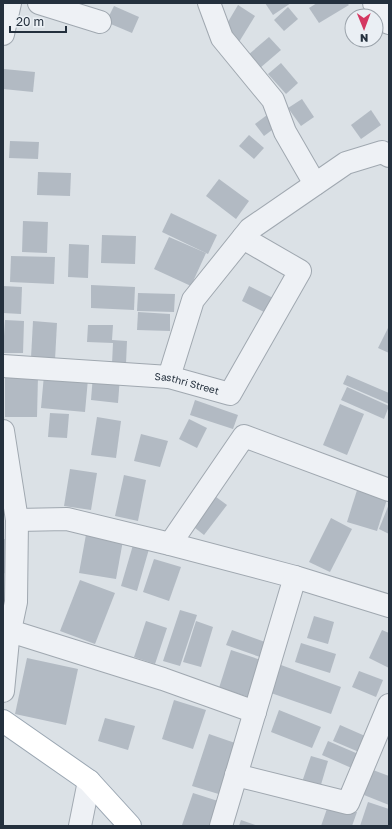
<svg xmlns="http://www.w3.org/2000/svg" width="392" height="829" font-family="'Golos Text',sans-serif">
<rect width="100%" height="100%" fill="#dbe1e6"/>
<g fill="#b2bac3">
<polygon points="265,3 291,3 273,15"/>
<polygon points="317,3 347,3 349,5 319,23 309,8"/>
<polygon points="238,5 255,16 239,42 222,32"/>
<polygon points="114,6 139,17 132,33 106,22"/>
<polygon points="288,7 298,19 284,31 274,20"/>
<polygon points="269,37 281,50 260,68 248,55"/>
<polygon points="281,63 298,83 286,94 268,74"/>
<polygon points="4,69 35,72 33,92 3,89"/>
<polygon points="302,99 314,117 301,126 288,108"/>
<polygon points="371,110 381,125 361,139 351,125"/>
<polygon points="271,112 280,124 264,136 255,124"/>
<polygon points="249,135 264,148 254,159 239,146"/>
<polygon points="10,141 39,142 38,159 9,158"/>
<polygon points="38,172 71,173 70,196 37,195"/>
<polygon points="219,179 249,201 236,219 206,196"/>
<polygon points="171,213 217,235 208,254 162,232"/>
<polygon points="23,221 48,222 47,253 22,252"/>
<polygon points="102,235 136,236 135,264 101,263"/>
<polygon points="169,237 206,253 191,286 154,269"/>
<polygon points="69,244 89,245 88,278 68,277"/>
<polygon points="11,256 55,257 54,284 10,282"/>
<polygon points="91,285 135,287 134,310 91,308"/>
<polygon points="3,286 22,287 21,314 3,313"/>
<polygon points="249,286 277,300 270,315 242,301"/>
<polygon points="138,293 175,294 174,312 137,311"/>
<polygon points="138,312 170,314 170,331 137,330"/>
<polygon points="5,320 24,321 23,353 3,353"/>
<polygon points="33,321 57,323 55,360 31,358"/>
<polygon points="88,325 113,325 112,340 127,341 126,364 112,364 113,343 87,342"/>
<polygon points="389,326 389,353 378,348"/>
<polygon points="44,375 88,379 85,412 41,408"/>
<polygon points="93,375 120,377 118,403 91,400"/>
<polygon points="347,375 389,393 389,404 343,384"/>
<polygon points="38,376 37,417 5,417 5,377"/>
<polygon points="347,387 389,406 384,419 341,400"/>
<polygon points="195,400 238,415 233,429 190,415"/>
<polygon points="340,404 364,414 347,455 323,445"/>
<polygon points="50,413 69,414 67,438 48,437"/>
<polygon points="97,417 121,421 116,458 91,455"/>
<polygon points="189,419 207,428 197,448 179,439"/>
<polygon points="141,434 168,441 160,467 134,461"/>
<polygon points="70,469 97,473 91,510 64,506"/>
<polygon points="124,475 146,480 138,521 115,516"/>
<polygon points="358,487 388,496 377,531 347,522"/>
<polygon points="212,494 227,505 204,535 190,524"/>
<polygon points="389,504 389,534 379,529"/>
<polygon points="331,518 352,529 330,572 309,562"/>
<polygon points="87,529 124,535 116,579 79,573"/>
<polygon points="3,539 13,540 8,574 3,573"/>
<polygon points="133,545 149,549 137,591 121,586"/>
<polygon points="154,559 181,567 169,601 143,592"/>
<polygon points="80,580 115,593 95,644 60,631"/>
<polygon points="180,610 197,615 180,666 163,661"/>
<polygon points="314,616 334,622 328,644 307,638"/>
<polygon points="146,621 167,628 155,664 134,657"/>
<polygon points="196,621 213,627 201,667 183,662"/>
<polygon points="232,630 265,642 260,657 226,645"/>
<polygon points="382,630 389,633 389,668 369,658"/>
<polygon points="301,643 336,654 330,673 295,662"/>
<polygon points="231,650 261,660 249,697 219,688"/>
<polygon points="27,658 78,669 66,725 15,714"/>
<polygon points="281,665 341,687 331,714 271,693"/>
<polygon points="359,671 383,680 376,697 352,687"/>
<polygon points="174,700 206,710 193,749 162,739"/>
<polygon points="279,710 321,727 312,748 271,732"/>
<polygon points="105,718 135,726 128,750 98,741"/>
<polygon points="340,725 372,739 366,755 333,741"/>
<polygon points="209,734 238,744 222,795 192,786"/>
<polygon points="328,741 363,756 356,770 322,755"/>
<polygon points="311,756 328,761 320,788 302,782"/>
<polygon points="373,770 389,776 389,805 364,795"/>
<polygon points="193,793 218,801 210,826 182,825"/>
<polygon points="368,802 389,809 389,826 360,826"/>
<polygon points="329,803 357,812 352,826 321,826"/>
<polygon points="241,820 258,826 239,826"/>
</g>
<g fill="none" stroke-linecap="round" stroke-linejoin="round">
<defs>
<g id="minor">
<polyline points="39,3 100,22"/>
<polyline points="209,3 222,38 273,100 285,132 315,184"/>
<polyline points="374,3 389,23"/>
<polyline points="3,34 10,3"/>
<path id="s1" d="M3 366 169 377 230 394 300 271 243 238"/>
<polyline points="169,377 193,300 250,229 346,163 382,152 389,156"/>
<polyline points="3,431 17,520 16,602 8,640 3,691"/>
<polyline points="17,520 67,519 170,544 295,577 389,606"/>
<polyline points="170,544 244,436 389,490"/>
<polyline points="10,631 163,679 255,712"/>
<polyline points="236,775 348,803 389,705"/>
<polyline points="80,826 89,781"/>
<polyline points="221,826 295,577"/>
</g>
<polyline id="major" points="3,721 89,781 130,826"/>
</defs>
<use href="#minor" stroke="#a0a8b0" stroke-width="24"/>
<use href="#major" stroke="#9aa6b2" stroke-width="24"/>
<use href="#minor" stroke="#eef1f5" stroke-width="22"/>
<use href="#major" stroke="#fff" stroke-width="22"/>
</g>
<g text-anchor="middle" stroke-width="4" stroke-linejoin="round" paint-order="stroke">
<g font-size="10" fill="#24303d" stroke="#eaeff4">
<text dy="4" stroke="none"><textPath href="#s1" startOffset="185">Sasthri Street</textPath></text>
</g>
</g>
<rect width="392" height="829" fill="none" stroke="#24303d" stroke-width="8"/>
<g transform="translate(364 28) rotate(179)"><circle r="19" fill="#eaeff4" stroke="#9ba3ab"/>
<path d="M0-3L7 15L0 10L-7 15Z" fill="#d43761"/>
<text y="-6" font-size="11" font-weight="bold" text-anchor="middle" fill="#24303d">N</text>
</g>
<path d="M10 26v6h56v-6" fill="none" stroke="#24303d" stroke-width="2"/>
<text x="16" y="26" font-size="12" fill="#24303d" stroke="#eaeff4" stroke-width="3" paint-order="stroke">20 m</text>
</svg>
